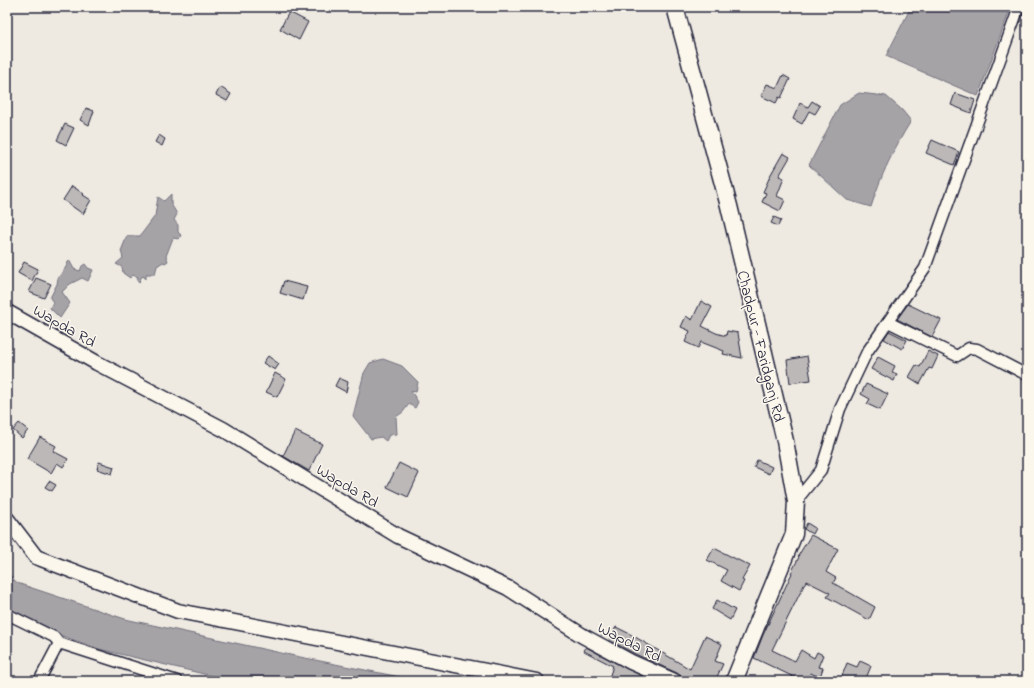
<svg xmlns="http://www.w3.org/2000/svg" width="1034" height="688" font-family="'Indie Flower',sans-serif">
<rect width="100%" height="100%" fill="#eeeae2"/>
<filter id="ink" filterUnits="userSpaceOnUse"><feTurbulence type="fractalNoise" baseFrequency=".025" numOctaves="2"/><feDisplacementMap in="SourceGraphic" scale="8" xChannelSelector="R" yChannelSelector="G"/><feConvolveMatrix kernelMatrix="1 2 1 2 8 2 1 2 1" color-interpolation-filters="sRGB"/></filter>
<g filter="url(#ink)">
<g fill="#a6a3a7" stroke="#716f7c">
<polygon points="911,7 1011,7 978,96 886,56"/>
<path d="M859 93 886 96 902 110 911 121C893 150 881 175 871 207L847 200 809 165 840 105Z"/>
<polygon points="171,194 171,204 177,214 174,220 178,225 178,232 181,235 179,239 173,238 166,256 168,261 165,263 163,262 157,266 155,274 146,274 146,279 143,276 140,279 139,283 137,281 138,277 132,275 130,278 123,273 122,267 116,264 123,258 121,251 127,236 140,236 155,216 158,197 164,201"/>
<polygon points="69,260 74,269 80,271 82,266 85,264 88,268 93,270 88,281 82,278 70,284 62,292 70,303 60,318 50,308 53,302 50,298 57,284 58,278 66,267"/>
<polygon points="383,359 402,366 418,382 416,392 411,391 418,402 415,408 409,404 403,412 396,417 397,434 389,435 386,441 381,437 371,439 353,416 364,373 370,363"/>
<polygon points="7,572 17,583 125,619 295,656 420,681 233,681 99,649 17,620 7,613"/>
</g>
<g fill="#bcb8b8" stroke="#22223b">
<polygon points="289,12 308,22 299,40 280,29"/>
<polygon points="783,75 790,79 781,98 779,97 776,103 761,96 767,84 777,88"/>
<polygon points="220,87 231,94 227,101 216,95"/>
<polygon points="955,93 975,100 971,113 951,105"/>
<polygon points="812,101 820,106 815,114 809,111 802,124 793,119 800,103 808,107"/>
<polygon points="86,108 94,111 89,125 80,120"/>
<polygon points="65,124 74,128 66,145 57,140"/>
<polygon points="159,135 165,139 162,146 155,142"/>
<polygon points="932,140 959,152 954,165 926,153"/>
<polygon points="783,153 790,157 779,176 784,178 777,196 785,200 780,211 762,202 766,193 763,192 771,174"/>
<polygon points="72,186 84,194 83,195 91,200 83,214 63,200"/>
<polygon points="774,217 781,220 778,226 771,223"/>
<polygon points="24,262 38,269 32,281 18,273"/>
<polygon points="36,278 51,284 44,298 29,292"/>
<polygon points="284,281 307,287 303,300 280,293"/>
<polygon points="701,301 712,307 702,326 716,333 726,336 727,331 738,333 742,358 723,354 724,351 701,342 698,348 685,342 690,331 681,327 686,316 692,320"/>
<polygon points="908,304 941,320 932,337 897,319"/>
<polygon points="889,331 907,340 902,349 884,339"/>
<polygon points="928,351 938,356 932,369 929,368 920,384 909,377 916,365 920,367"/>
<polygon points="268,356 279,364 275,370 263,363"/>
<polygon points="807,356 811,380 790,383 787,360"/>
<polygon points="878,357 895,366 892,372 897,374 894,381 871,369"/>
<polygon points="275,373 286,379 277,397 266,392"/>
<polygon points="339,378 348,382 346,392 335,386"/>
<polygon points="866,384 888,394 880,410 867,404 870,399 861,394"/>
<polygon points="19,423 28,430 22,438 13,430"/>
<polygon points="295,431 322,444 309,471 283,456"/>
<polygon points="40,437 56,446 53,451 68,459 63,467 57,463 51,473 27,459"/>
<polygon points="757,460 772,467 769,474 754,467"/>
<polygon points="99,462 114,467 112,474 97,469"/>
<polygon points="399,463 419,473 408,497 387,487"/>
<polygon points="49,481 56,485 52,491 45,487"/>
<polygon points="807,523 815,528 812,534 804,529"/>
<polygon points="811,535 838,549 826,572 836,578 833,583 875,607 869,620 827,597 830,593 806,581 772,650 795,661 801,650 814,658 817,652 823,655 818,667 823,668 820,677 810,673 807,681 802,681 754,658 763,635 792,573 791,573 799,557 798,556"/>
<polygon points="714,548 750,566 742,580 744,581 739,591 721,581 727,570 707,560"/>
<polygon points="717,600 735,610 730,620 712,609"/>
<polygon points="616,627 630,634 690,669 705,636 722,644 715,661 723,664 715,681 682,681 681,676 677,673 635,654 609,640"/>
<polygon points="586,647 627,669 653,681 640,681 632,677 631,681 608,681 613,666 584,651"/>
<polygon points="860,661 871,666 865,681 840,681 847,663 857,667"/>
</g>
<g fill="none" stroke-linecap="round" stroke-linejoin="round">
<defs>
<g id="minor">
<polyline points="888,322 957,356 969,348 977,349 1027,375"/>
<polyline points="796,501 821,470 840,409 867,352 925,268 1019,7"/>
<polyline points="7,614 54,637 59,643 177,681"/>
<polyline points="39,681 59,643"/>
</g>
<g id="secondary">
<polyline points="7,312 97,363 223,429 398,536 508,588 583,636 631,662 674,681"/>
<polyline points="7,519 36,557 178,611 537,681"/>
</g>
<polyline id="primary" points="675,7 729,206 785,441 796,501 794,534 734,681"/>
</defs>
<use href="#minor" stroke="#22223b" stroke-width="13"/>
<use href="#secondary" stroke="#22223b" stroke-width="17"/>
<use href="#primary" stroke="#22223b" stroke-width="19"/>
<use href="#minor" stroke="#fbf7ec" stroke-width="10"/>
<use href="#secondary" stroke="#fbf7ec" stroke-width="14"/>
<use href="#primary" stroke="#fbf7ec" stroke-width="16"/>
</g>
</g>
<g text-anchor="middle" stroke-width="3" stroke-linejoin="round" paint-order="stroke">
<g font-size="16" fill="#22223b" stroke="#fbf7ec">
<text transform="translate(65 325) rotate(30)" y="6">Wapda Rd</text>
<text transform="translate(762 346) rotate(76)" y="6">Chadpur - Faridganj Rd</text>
<text transform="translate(348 485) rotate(31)" y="6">Wapda Rd</text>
<text transform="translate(630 641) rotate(27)" y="6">Wapda Rd</text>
</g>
</g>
<rect width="1034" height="688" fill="none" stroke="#fbf7ec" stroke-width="24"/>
<rect x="12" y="12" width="1010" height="664" fill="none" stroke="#22223b" stroke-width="1.5" filter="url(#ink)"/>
</svg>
